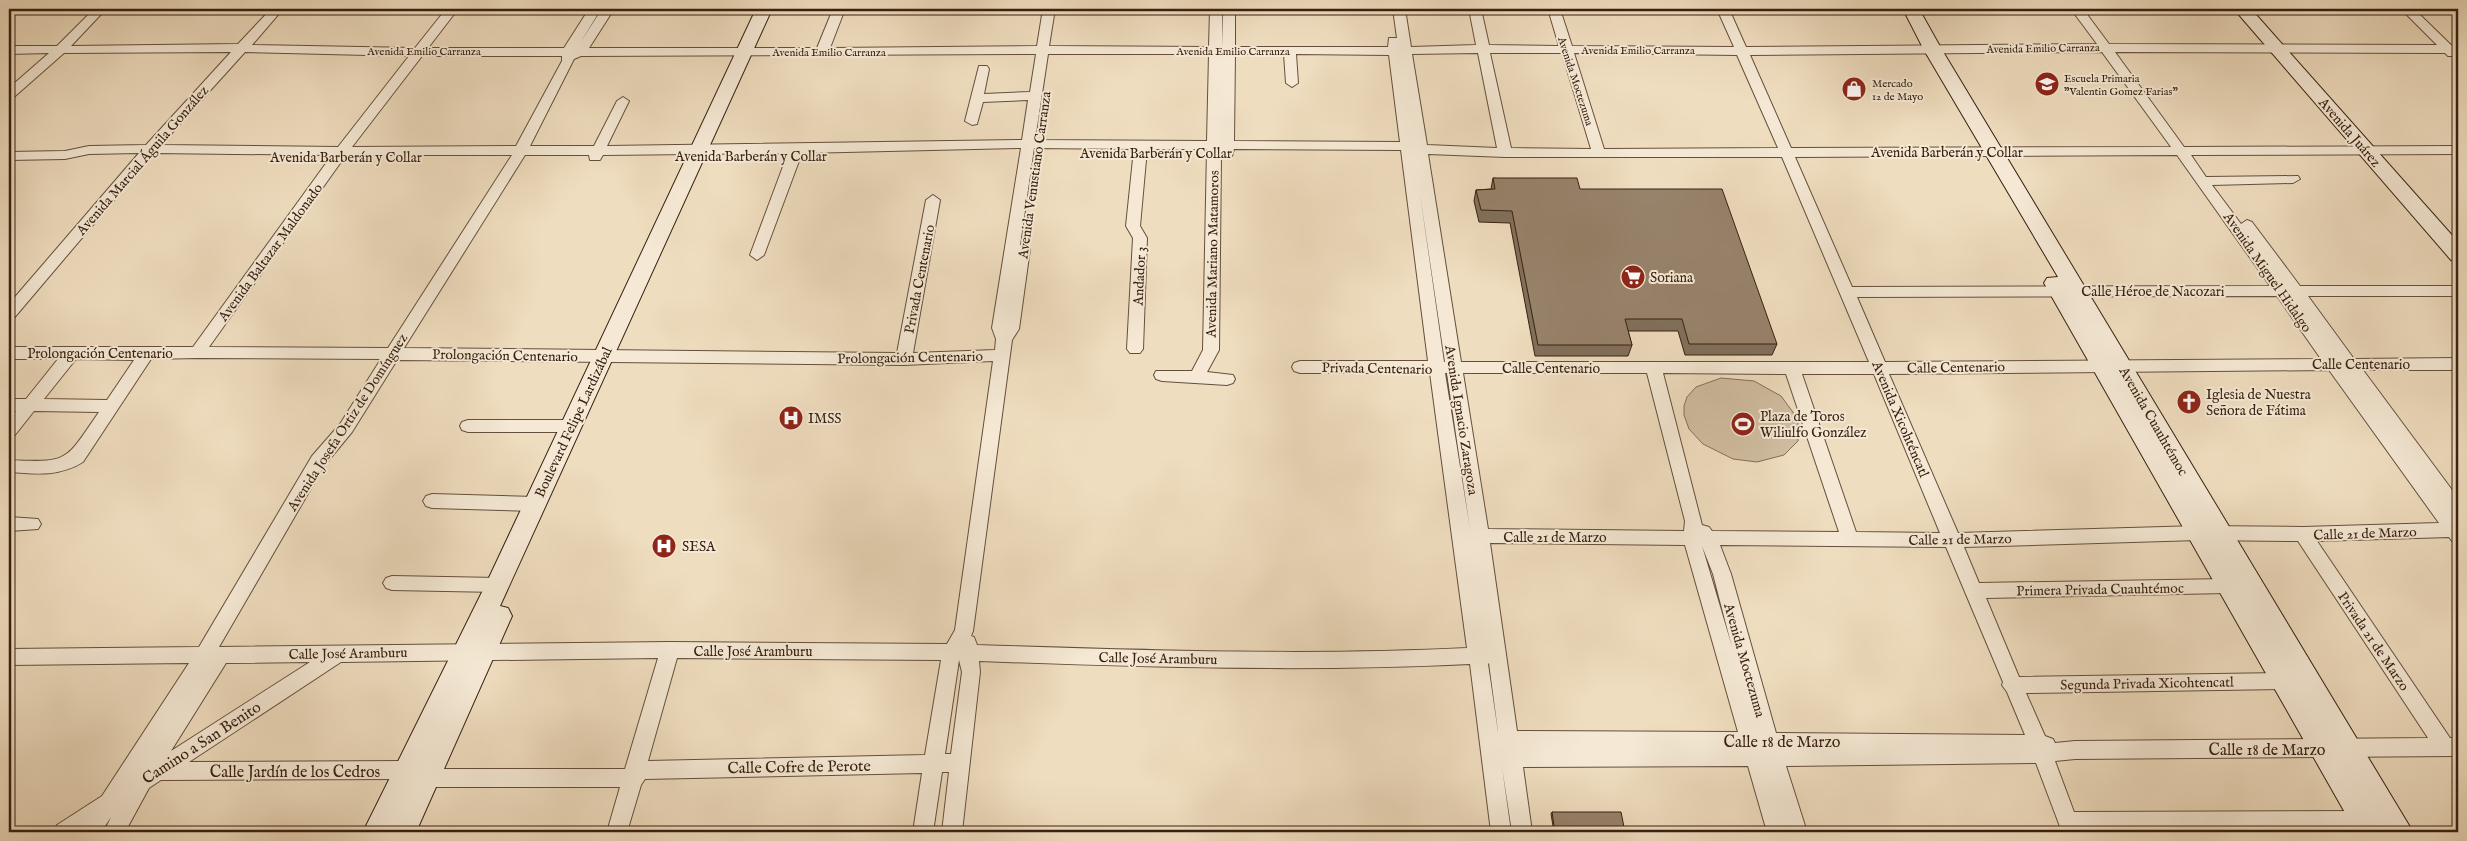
<svg xmlns="http://www.w3.org/2000/svg" width="2467" height="841" font-family="'IM FELL English',serif">
<rect width="100%" height="100%" fill="#efddbf"/>
<filter id="stains"><feTurbulence type="fractalNoise" baseFrequency=".004" numOctaves="4"/><feColorMatrix values="0 0 0 0 .2 0 0 0 0 .09 0 0 0 0 .02 0 0 0 .5 -.17"/></filter>
<radialGradient id="worn" r=".72"><stop offset=".6" stop-color="#630" stop-opacity="0"/><stop offset="1" stop-color="#630" stop-opacity=".3"/></radialGradient>
<polygon fill="#d0bda1" stroke="#846e59" points="1721,378 1754,381 1781,396 1798,419 1798,441 1784,455 1757,462 1733,459 1703,444 1689,429 1684,415 1684,406 1687,397 1696,387"/>
<g fill="none" stroke-linecap="round" stroke-linejoin="round">
<defs>
<g id="street">
<path d="M94 9H106L71 46 238 44 271 9H283L252 45 415 48 446 9H458L428 48H564L589 9H601L580 43 602 9H614L589 48H817L833 9H845L830 48 1037 46 1043 9H1055L1049 46 1209 47 1210 9H1222V47L1223 9H1235V47H1388L1389 38H1397L1393 9H1405L1411 47 1476 45 1469 9H1481L1489 45 1559 46 1548 9H1560L1572 46 1734 47 1717 9H1729L1746 47 2097 44 2071 9H2083L2109 44 2437 45 2401 9H2414L2451 45H2458L2456 56H2448L2445 53 2115 52 2184 147 2458 146V154L2191 155 2206 177 2298 176 2300 179 2293 183 2212 185 2241 224 2247 220 2252 222 2300 286H2458V296H2308L2354 359 2458 358V370H2363L2458 498V518L2453 516 2458 523V543L2452 541 2449 537 2317 541 2450 738H2458V756L2075 759 2055 761 2074 812 2365 811 2372 814 2375 821 2372 828 2365 831 2062 832 2036 763 1786 766 1807 832H1767L1748 766 1523 767 1532 832H1512L1502 767 1511 832H1491L1470 664C1306 672 1142 667 979 661L980 672 962 832H942L949 772H942L933 832H913L922 773 645 779 641 785 627 832H607L620 787H427L420 785 417 778 420 771 427 769H625L658 658 341 662 189 762 405 761 412 764 415 770 412 776 405 779 161 780 149 788 125 832H104L111 817 101 832H54L57 825 102 796 189 663 9 665V649L199 647 312 456 340 424 381 359 197 358 151 359 83 462C59 477 35 474 9 472V460C70 463 65 461 99 412L34 411 15 435 9 437V420L16 411H9V399H26L58 359H9V347H193L332 155 154 153 14 318 9 319V304L139 153 89 154 65 159 9 160V152L65 151 89 146 146 145 231 52 64 53 14 97 9 98V88L49 53 9 54V46H57ZM245 52 409 56 338 147 161 145ZM2102 52 2171 147 1791 148 1750 55ZM1478 53 1497 148 1427 145 1412 54ZM1490 53H1562L1591 149 1511 148ZM1574 53 1737 55 1778 148 1604 149ZM1036 54 1030 92 984 94 989 69 987 66H979L965 121 972 125 977 124 983 102 1028 100 1022 140 607 146 629 101 623 97 617 101 594 146H530L574 59 581 56ZM1048 54H1209L1207 141 1035 140ZM1235 54H1284L1286 83 1292 87 1298 83 1296 54 1389 55 1400 142 1234 141ZM422 56H562V61L516 146 352 147ZM1021 148 992 328 996 339 995 350 913 353 940 200 933 195 926 200 897 353 404 348 525 155H589L590 160H600L603 155 788 153 750 255 757 260 764 255 802 153ZM1034 148 1134 149 1126 226 1133 238 1127 349 1130 353H1140L1143 349 1147 238 1140 226 1147 149H1207L1203 350 1192 371H1156L1154 375 1156 379 1162 381 1227 385 1233 383 1235 379 1233 375 1207 372 1219 350 1221 154 1227 157 1232 156 1234 149 1401 150 1428 361H1300L1294 363 1292 367 1294 371 1300 373H1430L1467 648C1304 656 1140 650 977 645L974 637 971 636 973 631 1012 340 1019 329 1030 249 1028 246 1020 245ZM1428 154 1505 157H1782L1869 362H1461ZM346 155H512L388 348 209 347ZM2177 155 2270 286 1852 287 1795 157ZM1420 194 1445 362H1444ZM2277 296 2321 359 1885 362 1857 297ZM76 359 134 360 107 400 44 399ZM397 360 904 365 993 361 955 630 947 644 670 642 219 647 324 466 352 432ZM2329 370 2439 523 2303 527 2199 526 1958 533 1889 374ZM1445 373H1447L1470 529ZM1463 373H1647L1685 521 1684 531 1488 529ZM1663 373 1786 374 1839 532 1712 531 1709 527 1702 525ZM1802 374H1874L1940 533 1856 532ZM2199 540 2298 541 2428 738 2075 741 2055 743 2053 739 2045 736 2026 693 2282 689 2289 687 2291 681 2289 675 2282 673 2019 677 1986 598 2227 593 2233 591 2236 586 2233 581 2227 579 1979 583 1964 547ZM1490 543 1685 545 1738 732 1517 731ZM1720 545 1946 547 2003 682 2002 685 2007 692 2025 735 1776 733 1731 574ZM1702 546 1713 574 1732 647 1705 556ZM677 658 941 660 925 755 648 761ZM959 660 962 672 951 754H945ZM310 662 171 751 226 663ZM1489 663 1498 731V732L1488 664Z"/>
<polygon points="468,420 571,420 577,422 579,426 577,430 571,432 468,432 462,430 460,426 462,422"/>
<polygon points="432,494 535,497 541,499 544,504 541,509 535,511 432,508 426,506 423,501 426,496"/>
<polygon points="9,517 38,519 41,524 38,529 9,531"/>
<polygon points="392,576 498,578 504,580 507,585 504,590 498,592 392,590 386,588 383,583 386,578"/>
</g>
<g id="secondary">
<polygon points="756,9 772,9 500,606 508,608 512,616 416,832 363,832 486,584"/>
<polygon points="1903,9 1919,9 1942,50 2413,832 2356,832 2044,283 2047,278 2058,277 1924,50"/>
<polygon points="2234,9 2251,9 2458,242 2458,262 2451,260"/>
</g>
</defs>
<use href="#street" stroke="#654f3c" stroke-width="2"/>
<use href="#secondary" stroke="#372011" stroke-width="2"/>
<use href="#street" fill="#f5e9d5" fill-rule="evenodd"/>
<use href="#secondary" fill="#f5e9d5" fill-rule="evenodd"/>
</g>
<g fill="#82705c" stroke="#372011">
<polygon points="1493,178 1580,189 1777,344 1772,355 1685,355 1678,331 1628,331 1632,345 1628,356 1535,356 1510,223 1479,222 1474,201 1476,190 1491,189"/>
<polygon points="1552,812 1625,832 1554,832 1551,814"/>
</g>
<g fill="#97826b" stroke="#372011">
<polygon points="1493,178 1577,178 1580,189 1722,189 1777,344 1689,344 1682,319 1625,319 1632,345 1538,345 1512,211 1481,210 1476,190 1495,189"/>
<polygon points="1552,812 1621,812 1625,832 1555,832"/>
</g>
<defs>
<symbol id="school-disc" viewBox="-11 -11 22 22"><circle r="9.5" fill="#8f2418" stroke="#f5e9d5"/><path d="M0-5L7-2L0 1L-7-2ZM-4 1L0 2.5L4 1V4Q0 6-4 4Z" fill="#fff"/></symbol>
<symbol id="shop-disc" viewBox="-11 -11 22 22"><circle r="9.5" fill="#8f2418" stroke="#f5e9d5"/><path d="M-5-2.5h2.3a2.7 3.5 0 0 1 5.4 0H5L5.5 6h-11ZM-1.5-2.5h3a1.5 2.3 0 0 0-3 0Z" fill="#fff"/></symbol>
<symbol id="supermarket-disc" viewBox="-11 -11 22 22"><circle r="9.5" fill="#8f2418" stroke="#f5e9d5"/><path d="M-6-5.5h2.5l.6 2H6L4.5 2H-2.5L-4.4-4H-6ZM-1.5 3.2a1.3 1.3 0 1 0 .1 0ZM3 3.2a1.3 1.3 0 1 0 .1 0Z" fill="#fff"/></symbol>
<symbol id="church-disc" viewBox="-11 -11 22 22"><circle r="9.5" fill="#8f2418" stroke="#f5e9d5"/><path d="M-1.2-6h2.4v3.5h3.3v2.4h-3.3V6h-2.4V-.1h-3.3v-2.4h3.3Z" fill="#fff"/></symbol>
<symbol id="hospital-disc" viewBox="-11 -11 22 22"><circle r="9.5" fill="#8f2418" stroke="#f5e9d5"/><path d="M-5-5h3v3.5h4V-5h3V5h-3V1.5h-4V5h-3Z" fill="#fff"/></symbol>
<symbol id="stadium-disc" viewBox="-11 -11 22 22"><circle r="9.5" fill="#8f2418" stroke="#f5e9d5"/><path d="M0-5a6.5 5 0 1 0 0 10a6.5 5 0 1 0 0-10ZM-3.5-1.8h7v3.6h-7Z" fill="#fff"/></symbol>
</defs>
<g fill-rule="evenodd">
<use href="#school-disc" x="2033" y="70" width="28" height="28"/>
<use href="#shop-disc" x="1840" y="75" width="28" height="28"/>
<use href="#supermarket-disc" x="1619" y="263" width="28" height="28"/>
<use href="#church-disc" x="2175" y="388" width="28" height="28"/>
<use href="#hospital-disc" x="777" y="404" width="28" height="28"/>
<use href="#stadium-disc" x="1729" y="410" width="28" height="28"/>
<use href="#hospital-disc" x="650" y="532" width="28" height="28"/>
</g>
<g text-anchor="middle" stroke-width="4" stroke-linejoin="round" paint-order="stroke">
<g font-size="11" fill="#372011" stroke="#f5e9d5">
<text transform="translate(2043 48) rotate(-1)" y="4">Avenida Emilio Carranza</text>
<text x="1638" y="54">Avenida Emilio Carranza</text>
<text x="424" y="55">Avenida Emilio Carranza</text>
<text x="1233" y="55">Avenida Emilio Carranza</text>
<text x="829" y="56">Avenida Emilio Carranza</text>
<text transform="translate(1576 81) rotate(72)" y="4">Avenida Moctezuma</text>
</g>
<g font-size="11" fill="#372011" stroke="#f5e9d5" text-anchor="start">
<text x="2064" y="82">Escuela Primaria<tspan x="2064" dy="13">"Valentin Gomez Farias"</tspan></text>
<text x="1872" y="87">Mercado<tspan x="1872" dy="13">12 de Mayo</tspan></text>
</g>
<g font-size="14" fill="#372011" stroke="#f5e9d5">
<text transform="translate(2350 132) rotate(49)" y="5">Avenida Juárez</text>
<text x="1947" y="157">Avenida Barberán y Collar</text>
<text x="1156" y="158">Avenida Barberán y Collar</text>
<text x="751" y="161">Avenida Barberán y Collar</text>
<text x="346" y="162">Avenida Barberán y Collar</text>
<text transform="translate(142 160) rotate(-49)" y="5">Avenida Marcial Águila González</text>
<text transform="translate(1034 175) rotate(-82)" y="5">Avenida Venustiano Carranza</text>
<text transform="translate(270 252) rotate(-54)" y="5">Avenida Baltazar Maldonado</text>
<text transform="translate(1212 254) rotate(-89)" y="5">Avenida Mariano Matamoros</text>
<text transform="translate(2268 272) rotate(55)" y="5">Avenida Miguel Hidalgo</text>
<text transform="translate(1139 276) rotate(-87)" y="5">Andador 3</text>
<text transform="translate(919 279) rotate(-79)" y="5">Privada Centenario</text>
<text x="2153" y="296">Calle Héroe de Nacozari</text>
<text x="100" y="358">Prolongación Centenario</text>
<text transform="translate(505 355) rotate(1)" y="5">Prolongación Centenario</text>
<text transform="translate(910 357) rotate(-1)" y="5">Prolongación Centenario</text>
<text x="2361" y="369">Calle Centenario</text>
<text transform="translate(1956 367) rotate(-1)" y="5">Calle Centenario</text>
<text transform="translate(1377 368) rotate(1)" y="5">Privada Centenario</text>
<text x="1551" y="373">Calle Centenario</text>
<text transform="translate(1901 419) rotate(67)" y="5">Avenida Xicohténcatl</text>
<text transform="translate(1462 420) rotate(81)" y="5">Avenida Ignacio Zaragoza</text>
<text transform="translate(2154 421) rotate(60)" y="5">Avenida Cuauhtémoc</text>
<text transform="translate(347 422) rotate(-57)" y="5">Avenida Josefa Ortiz de Domínguez</text>
<text transform="translate(573 422) rotate(-65)" y="5">Boulevard Felipe Lardizábal</text>
<text transform="translate(2365 533) rotate(-2)" y="5">Calle 21 de Marzo</text>
<text x="1555" y="542">Calle 21 de Marzo</text>
<text transform="translate(1960 539) rotate(-1)" y="5">Calle 21 de Marzo</text>
<text transform="translate(2100 589) rotate(-1)" y="5">Primera Privada Cuauhtémoc</text>
<text transform="translate(2374 641) rotate(56)" y="5">Privada 21 de Marzo</text>
<text x="753" y="656">Calle José Aramburu</text>
<text transform="translate(348 653) rotate(-1)" y="5">Calle José Aramburu</text>
<text transform="translate(1158 658) rotate(1)" y="5">Calle José Aramburu</text>
<text transform="translate(1745 660) rotate(74)" y="5">Avenida Moctezuma</text>
<text transform="translate(2147 683) rotate(-1)" y="5">Segunda Privada Xicohtencatl</text>
</g>
<g font-size="14" fill="#372011" stroke="#f5e9d5" text-anchor="start">
<text x="1650" y="282">Soriana</text>
<text x="2206" y="399">Iglesia de Nuestra<tspan x="2206" dy="16">Señora de Fátima</tspan></text>
<text x="1760" y="421">Plaza de Toros<tspan x="1760" dy="16">Wiliulfo González</tspan></text>
<text x="808" y="423">IMSS</text>
<text x="682" y="551">SESA</text>
</g>
<g font-size="16" fill="#372011" stroke="#f5e9d5">
<text x="1782" y="747">Calle 18 de Marzo</text>
<text transform="translate(201 742) rotate(-33)" y="6">Camino a San Benito</text>
<text x="2267" y="755">Calle 18 de Marzo</text>
<text transform="translate(799 766) rotate(-1)" y="6">Calle Cofre de Perote</text>
<text x="295" y="777">Calle Jardín de los Cedros</text>
</g>
</g>
<rect width="2467" height="841" fill="none" stroke="#efddbf" stroke-width="30"/>
<rect x="10" y="10" width="2447" height="821" fill="none" stroke="#372011" stroke-width="2.5"/>
<rect x="15" y="15" width="2437" height="811" fill="none" stroke="#372011"/>
<rect width="100%" height="100%" filter="url(#stains)"/>
<rect width="100%" height="100%" fill="url(#worn)"/>
</svg>
